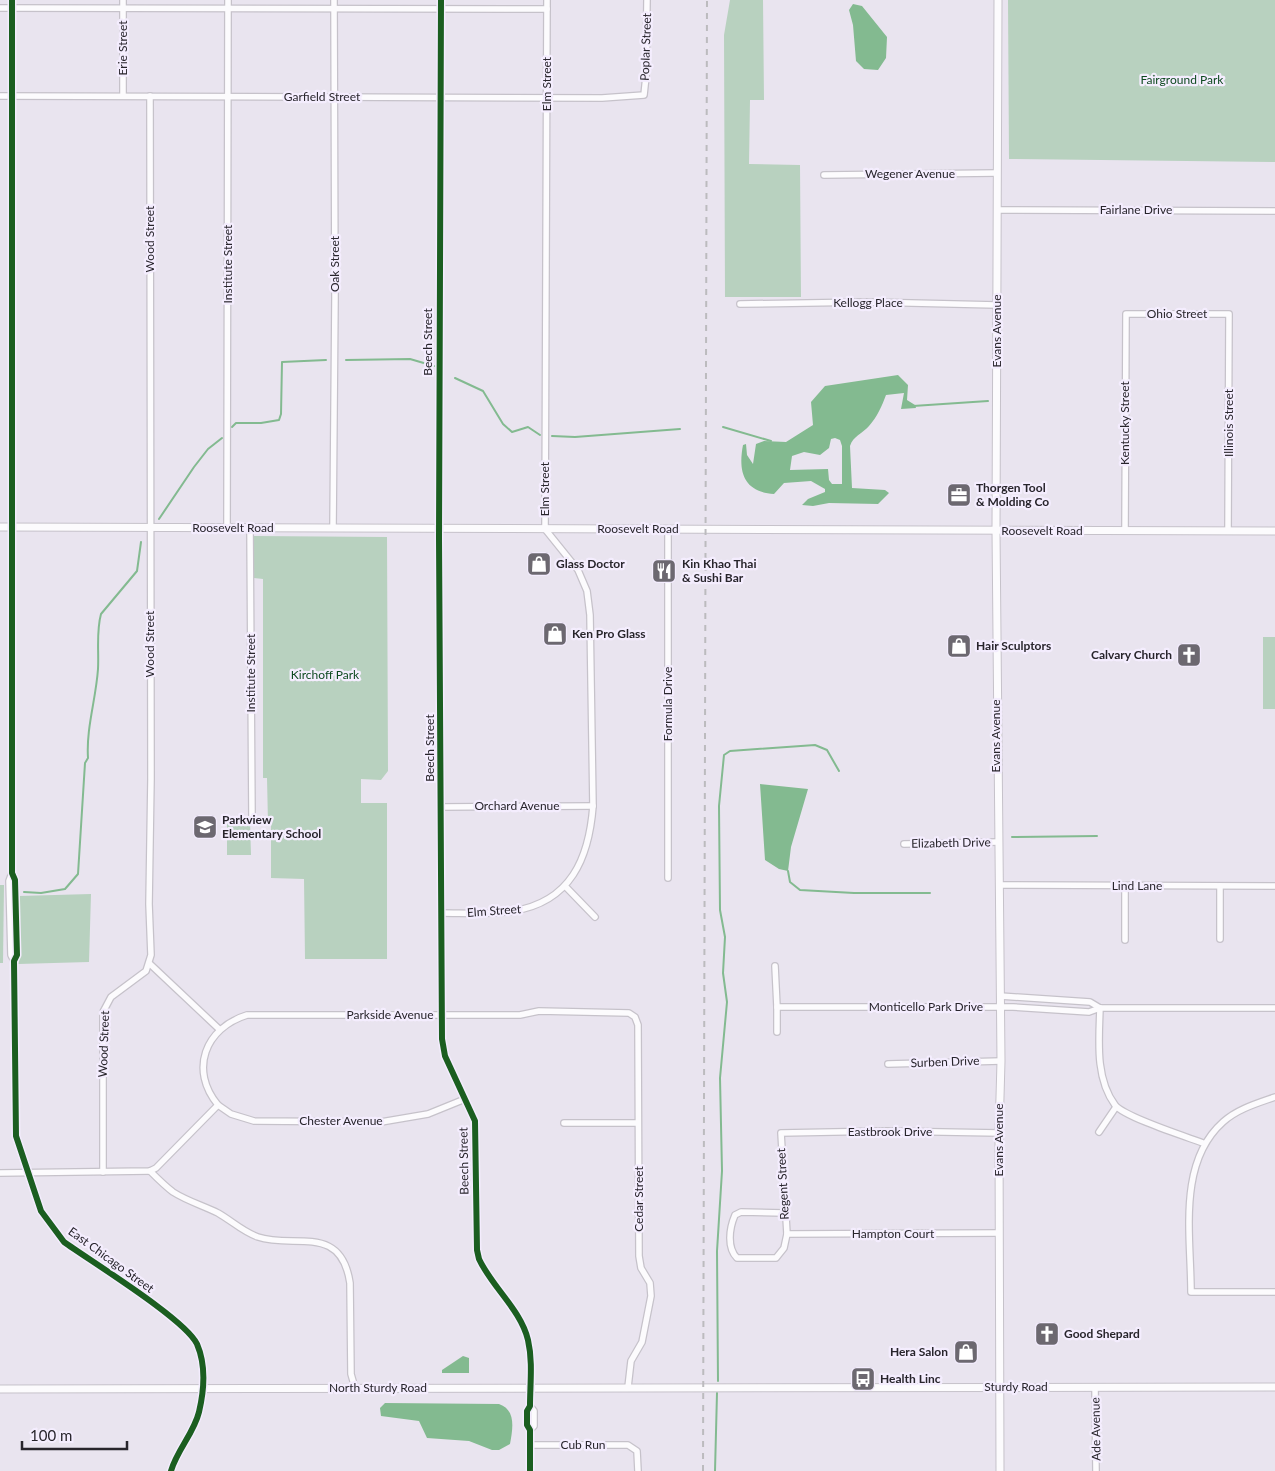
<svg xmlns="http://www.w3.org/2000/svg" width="1275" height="1471" font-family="Lato,sans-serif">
<rect width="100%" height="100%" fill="#e9e4ef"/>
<g fill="#b8d1bf">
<polygon points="730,0 763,0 764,100 750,100 749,164 800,165 801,297 725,297 724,35"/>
<polygon points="1008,0 1275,0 1275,162 1009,159"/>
<polygon points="254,536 387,537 388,771 381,780 361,779 361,803 387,803 387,959 305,959 304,879 271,878 271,823 268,823 267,778 263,778 263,579 254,578"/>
<rect x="1263" y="637" width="12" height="72"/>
<polygon points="227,821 250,821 251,855 227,855"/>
<polygon points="0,885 4,885 3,963 0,963"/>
<polygon points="91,894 89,962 18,964 20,957 19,896"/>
</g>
<g fill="#83ba90" fill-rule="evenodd">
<polygon points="853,4 862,6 887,37 886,58 878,70 864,69 856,61 853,25 849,10"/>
<path d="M898 375 908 385 907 400 915 405 916 408 901 409 904 393 886 395C882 406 877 417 869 426 862 434 853 436 850 446L852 488 885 490 889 493 878 504 829 503 813 506 802 505 808 499 825 492V489L811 481 784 483 774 494C743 492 738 471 743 445L746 444 747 455 753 464 756 444 764 441 786 442 813 425 811 402 825 386ZM835 438 840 440 842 446V484H832L829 480 828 469 790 470 792 456 804 452 820 455 829 448 831 439Z"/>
<polygon points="760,784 808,789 791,847 788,871 779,869 765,860"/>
<polygon points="463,1356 469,1358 469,1373 442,1373 442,1370"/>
<path d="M385 1403 499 1404C516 1410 513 1428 510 1444L499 1450H492L469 1441 427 1438 419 1421 381 1416 380 1408Z"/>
</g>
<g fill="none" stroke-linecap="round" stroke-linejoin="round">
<g stroke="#83ba90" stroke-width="2">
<polyline points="346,360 410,359 434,366"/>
<polyline points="455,378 483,391 503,424 512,432 528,427 540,435"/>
<polyline points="913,406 988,401"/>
<polyline points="232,427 236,423 261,423 279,420 281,414 282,362 326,360"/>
<polyline points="723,427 771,441"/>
<polyline points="552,436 575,437 680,429"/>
<polyline points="159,519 194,467 208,449 222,438"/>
<polyline points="1012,837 1097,836"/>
<polyline points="788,871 790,882 800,890 854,893 930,893"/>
<path d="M24 892 41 893 65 889 78 874 85 763 88 758C86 728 96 699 98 669 99 651 96 632 101 614L137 571 141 542"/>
<polyline points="718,1381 717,1251 722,1171 720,1078 727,1002 723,973 725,937 720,910 719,806 724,755 730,751 815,745 827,750 839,771"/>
<polyline points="715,1471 717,1393"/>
</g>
<defs>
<g id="minor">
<path d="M12 0V873L15 880 17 955 14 961 16 1136 41 1211 64 1242C92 1262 185 1319 197 1344 206 1365 204 1391 199 1412 194 1433 177 1450 171 1471"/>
<polyline points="123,0 123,96"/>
<path d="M441 0 439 537 442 1039 445 1056 475 1121 477 1250 479 1259C492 1287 521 1310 528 1340 533 1362 530 1384 530 1406L527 1411V1425L530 1430V1471"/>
<polyline points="0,8 547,9"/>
<polyline points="0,96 602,98 644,95 646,76 647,0"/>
<polyline points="824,175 997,173"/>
<polyline points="997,210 1275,211"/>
<polyline points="740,304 868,302 997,305"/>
<polyline points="227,528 228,0"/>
<polyline points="250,528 252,819"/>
<polyline points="333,528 335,298 334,0"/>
<polyline points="668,529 668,878"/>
<polyline points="1125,531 1126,314 1229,314 1228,531"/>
<polyline points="441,807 593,806"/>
<polyline points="904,844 998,842"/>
<polyline points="12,873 9,881 11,955 14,961"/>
<polyline points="999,885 1275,886"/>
<polyline points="565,886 595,917"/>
<polyline points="1220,886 1220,939"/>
<polyline points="1125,887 1125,940"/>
<path d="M441 913C465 913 490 915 513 911 571 902 589 858 593 806L590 615 587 591 578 570 545 529 547 0"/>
<polyline points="150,964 219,1029"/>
<polyline points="775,966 777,1007"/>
<polyline points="1000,996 1090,1002 1100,1008"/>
<path d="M1100 1008C1099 1040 1095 1078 1115 1105 1124 1117 1187 1137 1203 1143"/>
<polyline points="777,1032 777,1007 1013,1007 1089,1012 1100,1008 1275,1008"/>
<polyline points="888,1064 1001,1061"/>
<path d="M1275 1097C1258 1103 1237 1109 1223 1122 1177 1163 1191 1236 1191 1292H1275"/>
<polyline points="218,1105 231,1114 254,1121 381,1122 428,1114 465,1099"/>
<polyline points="564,1123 638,1123"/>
<polyline points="1099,1132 1116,1107"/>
<path d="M150 1171C157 1178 165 1186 173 1192 187 1201 204 1206 218 1213 232 1221 243 1232 258 1237 294 1249 341 1223 350 1283L351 1374 355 1388"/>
<polyline points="103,1172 103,1012 111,997 146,971 151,955 149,904 151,779 150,96"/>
<path d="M0 1173 150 1171 156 1168 218 1105C189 1070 205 1028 247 1015H520L539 1011 629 1013 635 1017 638 1025 639 1256 641 1268 650 1283 651 1296 642 1342 631 1361 628 1387"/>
<path d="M784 1213 741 1212 735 1215C729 1229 727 1248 737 1258H776L784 1248 787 1234 781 1133 886 1131 999 1133"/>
<polyline points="787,1234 999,1233"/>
<polyline points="1095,1387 1096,1471"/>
<polyline points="530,1430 534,1426 534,1411 530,1406"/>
<polyline points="530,1445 628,1445 637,1451 638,1471"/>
</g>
<g id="tertiary">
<polyline points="998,0 996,530 1001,1061 999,1133 1000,1471"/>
<polyline points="0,527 1275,531"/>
<polyline points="0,1389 1275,1387"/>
</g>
</defs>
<use href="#minor" stroke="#c6c2ca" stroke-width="8"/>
<use href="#tertiary" stroke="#c6c2ca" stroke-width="9"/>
<use href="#minor" stroke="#fcfbfd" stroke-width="5.5"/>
<use href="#tertiary" stroke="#fcfbfd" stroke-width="7"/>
<polyline stroke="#bcbbbe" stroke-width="2" stroke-dasharray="6 6" stroke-linecap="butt" points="703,1471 707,0"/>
<defs>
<g id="cycleway">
<path d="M12 0V873L15 880 17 955 14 961 16 1136 41 1211 64 1242C92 1262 185 1319 197 1344 206 1365 204 1391 199 1412 194 1433 177 1450 171 1471"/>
<path d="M441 0 439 537 442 1039 445 1056 475 1121 477 1250 479 1259C492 1287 521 1310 528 1340 533 1362 530 1384 530 1406L527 1411V1425L530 1430V1471"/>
</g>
</defs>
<use href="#cycleway" stroke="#f4edfe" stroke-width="9"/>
<use href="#cycleway" stroke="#1b5e20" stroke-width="6"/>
</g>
<defs>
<symbol id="office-square" viewBox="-11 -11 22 22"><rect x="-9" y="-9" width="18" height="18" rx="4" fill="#6c6870" stroke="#f4edfe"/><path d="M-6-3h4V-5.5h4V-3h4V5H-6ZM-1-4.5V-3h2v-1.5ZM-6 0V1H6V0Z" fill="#fff"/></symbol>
<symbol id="shop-square" viewBox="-11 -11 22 22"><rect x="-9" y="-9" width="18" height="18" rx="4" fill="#6c6870" stroke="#f4edfe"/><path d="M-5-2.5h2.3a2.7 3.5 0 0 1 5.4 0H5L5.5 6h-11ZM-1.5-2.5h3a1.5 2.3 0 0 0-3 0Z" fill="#fff"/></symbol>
<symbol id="restaurant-square" viewBox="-11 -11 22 22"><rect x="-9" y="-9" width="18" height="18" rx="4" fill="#6c6870" stroke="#f4edfe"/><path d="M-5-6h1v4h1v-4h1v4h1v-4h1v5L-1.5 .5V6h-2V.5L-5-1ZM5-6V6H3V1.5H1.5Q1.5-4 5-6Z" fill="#fff"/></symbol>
<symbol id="church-square" viewBox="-11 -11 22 22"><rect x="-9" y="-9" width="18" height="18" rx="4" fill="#6c6870" stroke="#f4edfe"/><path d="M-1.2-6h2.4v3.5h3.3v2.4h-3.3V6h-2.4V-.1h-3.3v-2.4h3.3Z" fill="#fff"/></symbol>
<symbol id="school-square" viewBox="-11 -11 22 22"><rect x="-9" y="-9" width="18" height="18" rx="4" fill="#6c6870" stroke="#f4edfe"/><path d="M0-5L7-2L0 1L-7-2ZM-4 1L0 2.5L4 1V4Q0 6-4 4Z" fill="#fff"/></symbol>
<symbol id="bus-square" viewBox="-11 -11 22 22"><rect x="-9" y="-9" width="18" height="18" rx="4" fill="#6c6870" stroke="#f4edfe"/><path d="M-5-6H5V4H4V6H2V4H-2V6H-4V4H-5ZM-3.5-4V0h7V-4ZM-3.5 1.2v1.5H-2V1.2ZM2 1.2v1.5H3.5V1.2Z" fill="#fff"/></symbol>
</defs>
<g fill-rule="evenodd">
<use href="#office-square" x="945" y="481" width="28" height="28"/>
<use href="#shop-square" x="525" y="550" width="28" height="28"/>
<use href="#restaurant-square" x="650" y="557" width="28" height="28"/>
<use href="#shop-square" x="541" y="620" width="28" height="28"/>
<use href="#shop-square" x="945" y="632" width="28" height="28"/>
<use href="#church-square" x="1175" y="641" width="28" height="28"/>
<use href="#school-square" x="191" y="813" width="28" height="28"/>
<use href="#church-square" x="1033" y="1320" width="28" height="28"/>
<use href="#shop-square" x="952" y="1338" width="28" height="28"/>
<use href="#bus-square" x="849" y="1365" width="28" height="28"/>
</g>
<g text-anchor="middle" stroke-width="4.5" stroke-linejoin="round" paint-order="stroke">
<g font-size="12" fill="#28252c" stroke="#f4edfe">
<text transform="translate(646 47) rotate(-88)" y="4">Poplar Street</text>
<text transform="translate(123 48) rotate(-90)" y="4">Erie Street</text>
<text transform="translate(547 84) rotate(-90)" y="4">Elm Street</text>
<text x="322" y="101">Garfield Street</text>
<text x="910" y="178">Wegener Avenue</text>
<text x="1136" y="214">Fairlane Drive</text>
<text transform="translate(150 239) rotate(-90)" y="4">Wood Street</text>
<text transform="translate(228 264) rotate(-90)" y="4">Institute Street</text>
<text transform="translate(335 264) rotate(-90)" y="4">Oak Street</text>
<text x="868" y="307">Kellogg Place</text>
<text x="1177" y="318">Ohio Street</text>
<text transform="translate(997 331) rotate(-90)" y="4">Evans Avenue</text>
<text transform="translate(428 342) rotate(-90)" y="4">Beech Street</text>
<text transform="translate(1125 423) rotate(-90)" y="4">Kentucky Street</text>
<text transform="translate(1229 423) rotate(-90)" y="4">Illinois Street</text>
<text transform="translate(545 489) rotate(-90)" y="4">Elm Street</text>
<text x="233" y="532">Roosevelt Road</text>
<text x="638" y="533">Roosevelt Road</text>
<text x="1042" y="535">Roosevelt Road</text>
<text transform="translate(150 644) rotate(-90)" y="4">Wood Street</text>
<text transform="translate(251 673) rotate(-90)" y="4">Institute Street</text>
<text transform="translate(668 704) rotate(-90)" y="4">Formula Drive</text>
<text transform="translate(996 736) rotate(-90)" y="4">Evans Avenue</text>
<text transform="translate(430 748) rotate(-90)" y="4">Beech Street</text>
<text x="517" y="810">Orchard Avenue</text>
<text transform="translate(951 843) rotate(-1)" y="4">Elizabeth Drive</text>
<text x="1137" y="890">Lind Lane</text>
<text transform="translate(494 911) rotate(-4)" y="4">Elm Street</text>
<text x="926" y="1011">Monticello Park Drive</text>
<text x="390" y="1019">Parkside Avenue</text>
<text transform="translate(104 1044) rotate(-88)" y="4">Wood Street</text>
<text transform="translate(945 1062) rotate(-2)" y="4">Surben Drive</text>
<text x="341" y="1125">Chester Avenue</text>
<text x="890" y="1136">Eastbrook Drive</text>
<text transform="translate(999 1140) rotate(-90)" y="4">Evans Avenue</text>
<text transform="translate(464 1161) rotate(-91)" y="4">Beech Street</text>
<text transform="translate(783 1184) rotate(-93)" y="4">Regent Street</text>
<text transform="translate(639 1199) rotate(-90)" y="4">Cedar Street</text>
<text x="893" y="1238">Hampton Court</text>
<text transform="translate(111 1260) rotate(36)" y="4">East Chicago Street</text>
<text x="1016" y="1391">Sturdy Road</text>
<text x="378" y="1392">North Sturdy Road</text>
<text transform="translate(1096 1429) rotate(-91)" y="4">Ade Avenue</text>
<text x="583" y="1449">Cub Run</text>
</g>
<g font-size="12" fill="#0e4a20" stroke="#f4edfe">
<text x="1182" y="84">Fairground Park</text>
<text x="325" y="679">Kirchoff Park</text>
</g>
<g font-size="12" font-weight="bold" fill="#28252c" stroke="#f4edfe" text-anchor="start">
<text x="976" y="492">Thorgen Tool<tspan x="976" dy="14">&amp; Molding Co</tspan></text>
<text x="556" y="568">Glass Doctor</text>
<text x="682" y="568">Kin Khao Thai<tspan x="682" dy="14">&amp; Sushi Bar</tspan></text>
<text x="572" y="638">Ken Pro Glass</text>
<text x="976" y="650">Hair Sculptors</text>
<text x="1172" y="659" text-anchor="end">Calvary Church</text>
<text x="222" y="824">Parkview<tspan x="222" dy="14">Elementary School</tspan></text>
<text x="1064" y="1338">Good Shepard</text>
<text x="948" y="1356" text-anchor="end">Hera Salon</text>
<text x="880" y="1383">Health Linc</text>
</g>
</g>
<path d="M22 1441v8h105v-8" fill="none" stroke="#28252c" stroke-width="2.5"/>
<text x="30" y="1441" font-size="15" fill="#28252c" stroke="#f4edfe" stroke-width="4" paint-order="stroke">100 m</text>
</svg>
